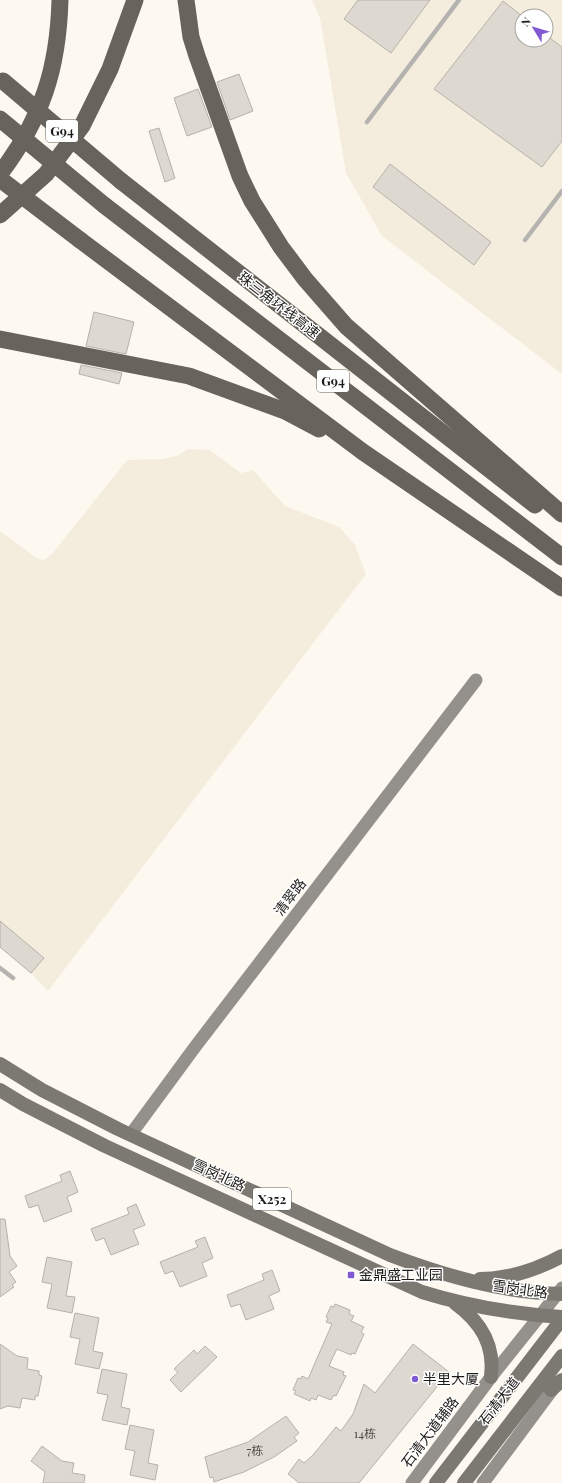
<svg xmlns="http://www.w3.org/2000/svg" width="562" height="1483" font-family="'Playfair Display','Noto Sans SC',serif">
<rect width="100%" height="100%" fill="#fdf9f0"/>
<g fill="#f4eddd" fill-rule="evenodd">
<path d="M312 0H562V374L382 236 346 173 320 18ZM522 16H546V40H522Z"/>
<polygon points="188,449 210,450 241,473 253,470 285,506 339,527 355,545 366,574 48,991 31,973 0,947 0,531 35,557 42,560 45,559 52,554 127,460 162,459 177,456"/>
</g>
<g fill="#ddd9d0" stroke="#b6b2aa">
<polygon points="358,0 430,0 391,53 344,19"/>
<polygon points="503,1 522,16 522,40 546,40 546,35 562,47 562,141 542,167 434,89"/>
<polygon points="239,74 253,111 230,120 217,82"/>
<polygon points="198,89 212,127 187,136 174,98"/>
<polygon points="159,128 175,178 165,182 149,131"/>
<polygon points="390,164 491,242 474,265 373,187"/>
<polygon points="94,312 134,322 126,354 86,346"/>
<polygon points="81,365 122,373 119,384 79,374"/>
<polygon points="0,921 44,958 31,973 0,947"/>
<polygon points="70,1171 78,1192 67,1197 72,1211 44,1222 38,1205 29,1208 25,1196 62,1181 60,1175"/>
<polygon points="136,1204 145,1225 133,1230 139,1244 111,1255 104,1238 96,1241 91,1229 129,1214 127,1208"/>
<polygon points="0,1219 5,1219 10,1256 17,1266 9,1272 16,1282 12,1285 14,1287 0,1297"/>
<polygon points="205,1237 213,1258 202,1263 207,1276 180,1287 173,1271 165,1274 160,1262 198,1247 195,1241"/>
<polygon points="47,1257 72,1262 66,1296 75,1297 72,1313 47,1308 52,1284 42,1282"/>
<polygon points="272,1270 280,1291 269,1296 274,1309 246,1320 240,1304 231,1307 227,1295 264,1280 262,1274"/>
<polygon points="335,1304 350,1310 349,1314 354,1316 351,1321 364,1327 361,1332 364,1334 355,1354 352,1353 351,1355 337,1349 333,1357 329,1366 344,1372 343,1375 346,1376 336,1396 334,1395 331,1400 318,1395 316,1400 311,1398 310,1401 294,1394 296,1391 293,1390 298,1378 301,1379 302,1376 308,1379 332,1324 326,1322 328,1318 326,1317 331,1306 334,1307"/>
<polygon points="75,1313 99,1318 93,1351 103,1353 99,1369 75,1364 80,1339 70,1337"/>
<polygon points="0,1344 17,1356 28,1358 27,1369 39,1371 39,1375 42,1376 38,1396 35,1396 35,1400 22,1398 20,1408 8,1406 0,1409"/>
<polygon points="413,1344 449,1372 359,1483 299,1483 288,1474 299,1459 304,1463 313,1455 336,1427 341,1431 353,1414 364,1384 375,1393"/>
<polygon points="205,1346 217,1357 181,1392 170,1380 178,1372 174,1369 194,1350 197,1354"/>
<polygon points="102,1369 127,1374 121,1407 130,1409 127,1425 102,1420 108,1395 97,1393"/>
<polygon points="286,1416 299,1433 294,1437 297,1441 274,1457 244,1472 214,1482 213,1477 210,1478 205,1457 248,1442"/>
<polygon points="130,1425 154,1430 148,1463 158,1465 155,1480 130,1475 135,1451 125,1449"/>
<polygon points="42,1446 62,1461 74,1463 72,1473 85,1475 84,1483 43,1483 45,1472 31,1461"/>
</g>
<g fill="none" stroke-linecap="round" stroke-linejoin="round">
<g stroke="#b5b3b0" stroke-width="4.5">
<polyline points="367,122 459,0"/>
<polyline points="525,240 562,191"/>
<polyline points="0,968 13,978"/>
</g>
<g stroke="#94918c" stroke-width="13">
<polyline points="131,1134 195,1047 476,680"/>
<polyline points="412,1483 491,1377 562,1288"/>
<polyline points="483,1483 558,1382"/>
</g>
<g stroke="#7c7972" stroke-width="14">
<path d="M0 1064 42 1090 118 1129 390 1255C445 1276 503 1293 562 1294"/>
<path d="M0 1090 23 1104 105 1146 422 1292C467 1306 514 1314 562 1317"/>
<path d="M480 1279C508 1279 538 1269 562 1256"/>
<path d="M455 1303C481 1322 495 1345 491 1377"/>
<polyline points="551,1390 562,1380"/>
<polyline points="436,1483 562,1319"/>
<polyline points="464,1483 562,1356"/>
</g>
<g stroke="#68645d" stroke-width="17">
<polyline points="186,0 191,37 197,56 240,176 252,201 281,247 305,279 346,326 562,514"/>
<path d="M0 174C42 118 58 70 60 0"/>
<polyline points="121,181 535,505"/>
<polyline points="104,205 562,557"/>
<polyline points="0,215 46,174 82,126 110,69 135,0"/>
<polyline points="80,240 363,452 562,588"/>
<polyline points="0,339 189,376 285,411 319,429"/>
</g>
<g stroke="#68645d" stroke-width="17">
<polyline points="3,81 121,181"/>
<polyline points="0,119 104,205"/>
<polyline points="0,179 80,240"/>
</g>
</g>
<g fill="#8159d2" stroke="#fff" stroke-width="1.5">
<rect x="347" y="1271" width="8" height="8" rx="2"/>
<circle cx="415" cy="1379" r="4"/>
</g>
<g text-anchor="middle" stroke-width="3" stroke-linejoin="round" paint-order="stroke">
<g font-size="12" fill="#4e4b47">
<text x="365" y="1438">14栋</text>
<text x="255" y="1455">7栋</text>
</g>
<g fill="#fff" stroke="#62605e" stroke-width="1">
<rect x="46" y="120" width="32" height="22" rx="3"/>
<rect x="317" y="370" width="32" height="22" rx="3"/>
<rect x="253" y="1188" width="38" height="22" rx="3"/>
</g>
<g font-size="13" font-weight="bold" fill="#1e1c19">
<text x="62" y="136">G94</text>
<text x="333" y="386">G94</text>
<text x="272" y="1204">X252</text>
</g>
<g font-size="14" fill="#1e1c19" stroke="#fff">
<text transform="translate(279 305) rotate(38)" y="5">珠三角环线高速</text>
<text transform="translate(290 897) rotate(-53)" y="5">清翠路</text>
<text transform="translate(219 1175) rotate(25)" y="5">雪岗北路</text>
<text transform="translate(520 1289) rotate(8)" y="5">雪岗北路</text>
<text transform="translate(499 1401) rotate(-52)" y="5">石清大道</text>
<text transform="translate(430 1432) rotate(-53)" y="5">石清大道辅路</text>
</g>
<g font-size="14" fill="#1e1c19" stroke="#fff" text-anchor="start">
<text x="359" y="1280">金鼎盛工业园</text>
<text x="423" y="1384">半里大厦</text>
</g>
</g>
<g transform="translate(534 28) rotate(308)"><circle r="19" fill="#ffffff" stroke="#a5a4a3"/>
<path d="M0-3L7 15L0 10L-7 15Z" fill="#8159d2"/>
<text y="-6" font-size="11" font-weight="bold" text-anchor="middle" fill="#1e1c19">N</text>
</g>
</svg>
